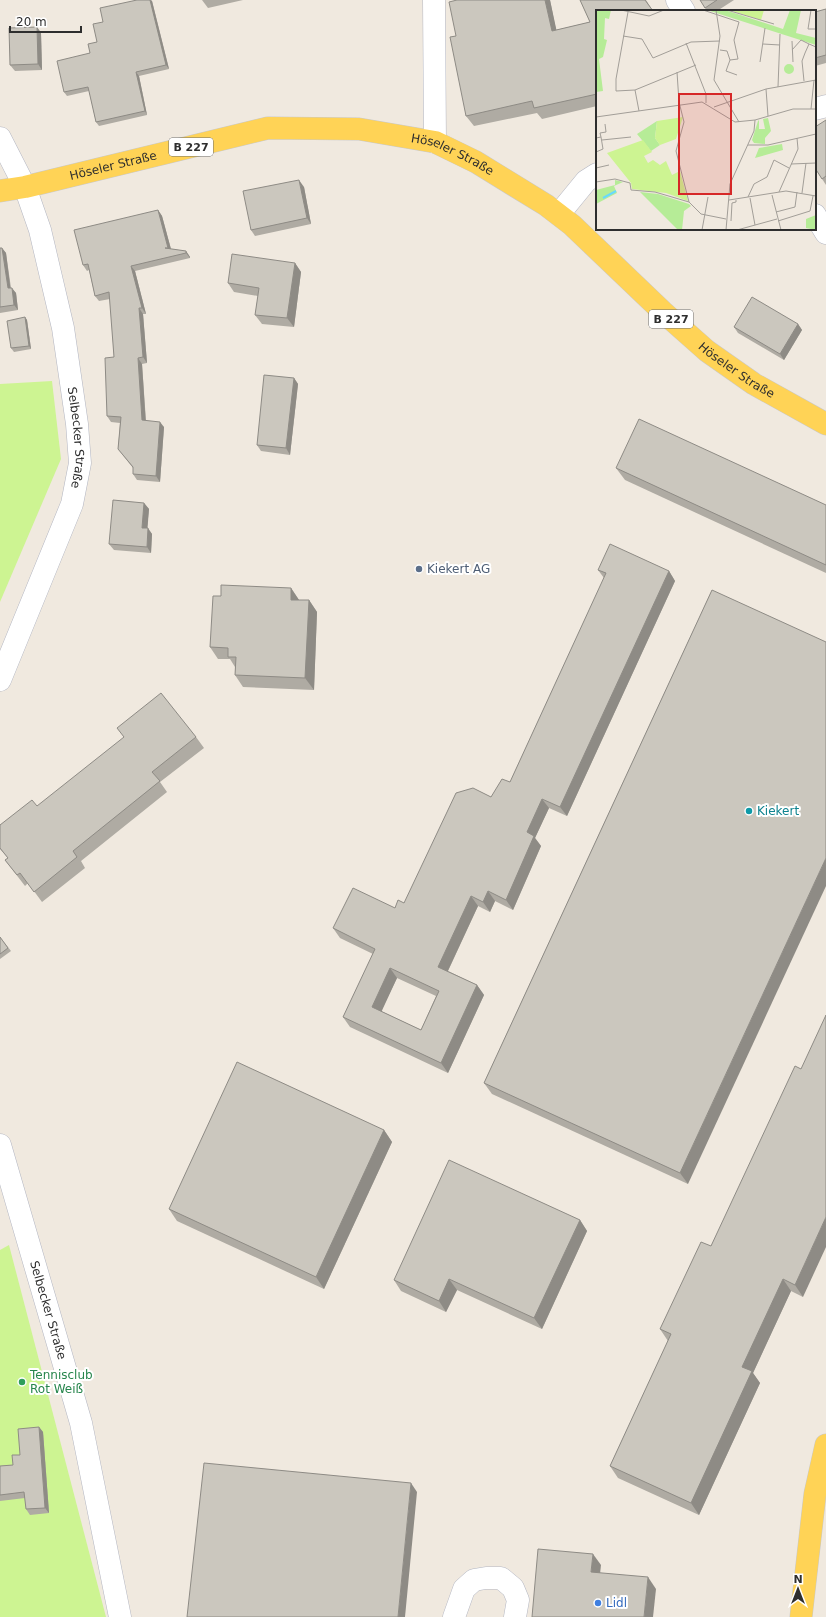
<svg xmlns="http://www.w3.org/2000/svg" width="826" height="1617" font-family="'DejaVu Sans',sans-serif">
<rect width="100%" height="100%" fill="#f0e9df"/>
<g fill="#cdf492">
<polygon points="52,381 61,459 0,602 0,384"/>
<polygon points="9,1245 106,1617 0,1617 0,1250"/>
</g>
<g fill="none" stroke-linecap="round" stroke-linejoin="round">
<defs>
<g id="street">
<polyline points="434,0 435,142"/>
<polyline points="677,0 684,11"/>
<polyline points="815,109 826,106"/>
<path id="s1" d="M0 138 25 187 40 230 63 328 77 424 80 463 72 504 0 680"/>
<polyline points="559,214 586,181 597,174"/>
<polyline points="815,215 826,233"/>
<path id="s2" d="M0 1145 81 1423 120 1617"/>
<polyline points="454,1617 464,1589 474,1580 486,1578 501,1578 513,1588 518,1600 515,1617"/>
</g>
<g id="primary">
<path id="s3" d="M0 191 25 187 268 128 359 129 435 142 476 162 546 205 572 225 663 312 707 351 754 384 826 424"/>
<polyline points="801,1617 815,1494 826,1445"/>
</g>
</defs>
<use href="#street" stroke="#b3b6c2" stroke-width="23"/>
<use href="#primary" stroke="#c9c9c9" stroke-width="23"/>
<use href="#street" stroke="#fff" stroke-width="22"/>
<use href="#primary" stroke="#ffd356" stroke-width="22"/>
</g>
<g fill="#afaba3" fill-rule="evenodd">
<polygon points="202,0 243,0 208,8"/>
<polygon points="457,0 550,0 556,30 590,22 580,0 646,0 653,11 597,11 597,106 542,119 537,113 474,126 466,116 456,36"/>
<polygon points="700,0 734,0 717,11 707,11"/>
<polygon points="152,1 169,69 139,76 147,115 99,126 96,122 89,91 67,96 64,92 97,42 103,22"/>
<polygon points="826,9 826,63 815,66 815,12"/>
<polygon points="37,27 41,33 42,70 15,71 10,65"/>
<polygon points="826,120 826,185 815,168"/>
<polygon points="304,187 311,224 255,236 251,230"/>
<polygon points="158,210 162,216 171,249 186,251 190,257 190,258 135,271 146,314 143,314 147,363 142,364 146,421 164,427 160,482 137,480 133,474 133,468 118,449 120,423 111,422 107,416 114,357 110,299 99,301 95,296 89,270 87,271 83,265"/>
<polygon points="0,248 2,248 6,253 11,288 16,293 18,310 0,313"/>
<polygon points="295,263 301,272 294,327 262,324 255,315 258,296 234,292 228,283"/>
<polygon points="25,317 27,320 31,349 14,352 11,348"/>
<polygon points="798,324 802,330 784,360 738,333 734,327"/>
<polygon points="294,378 298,384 290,455 261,451 257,445"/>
<polygon points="616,468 826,505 826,573 625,480"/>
<polygon points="144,503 149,509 147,528 152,534 151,553 114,550 109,544"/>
<path d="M598 570 669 571 675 581 567 816 549 808 535 838 541 846 513 910 495 901 490 912 478 906 448 971 477 985 484 995 448 1073 350 1027 343 1017 373 954 340 938 333 928 395 908 404 903 491 797 510 782 604 578ZM397 978 436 996 421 1030 381 1011Z"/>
<polygon points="291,588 299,600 309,600 317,612 314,690 243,687 235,675 235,667 230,659 218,659 210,647 221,596"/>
<polygon points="712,590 688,1184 492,1094 484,1083"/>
<polygon points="196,737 204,748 160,782 167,792 81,861 85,868 42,902 28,883 25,886 5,860 8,858 0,849 0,825 37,806"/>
<polygon points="0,937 11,951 0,959"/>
<polygon points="801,1069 803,1297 791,1291 753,1373 760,1383 699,1515 618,1478 610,1466 668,1341 660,1329 711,1246"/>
<polygon points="384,1130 392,1142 324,1289 177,1221 169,1209"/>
<polygon points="580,1220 587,1231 542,1329 457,1290 446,1312 401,1291 394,1280"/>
<polygon points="39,1427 43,1432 49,1513 30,1515 26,1509 25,1498 0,1501 0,1466 13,1465"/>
</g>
<g fill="#8e8b85">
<polygon points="150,0 151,0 152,1 169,69 166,65"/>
<polygon points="545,0 550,0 559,42 552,31"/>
<polygon points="37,27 41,33 42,70 38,64"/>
<polygon points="136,72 139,76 147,115 145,111"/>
<polygon points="299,180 304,187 311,224 307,218"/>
<polygon points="158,210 162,216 172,253 168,248"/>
<polygon points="2,248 6,253 11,293 8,288"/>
<polygon points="186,251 190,257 190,258 186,253"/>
<polygon points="295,263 301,272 294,327 287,318"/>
<polygon points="131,266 135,271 146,314 142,308"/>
<polygon points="12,288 16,293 18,310 14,305"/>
<polygon points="139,308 143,314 147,363 143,357"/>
<polygon points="25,317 27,320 31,349 29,346"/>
<polygon points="798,324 802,330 784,360 780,354"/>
<polygon points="138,358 142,364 146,426 142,420"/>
<polygon points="294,378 298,384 290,455 286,448"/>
<polygon points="160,422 164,427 160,482 156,476"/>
<polygon points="144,503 149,509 147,534 142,528"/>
<polygon points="148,528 152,534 151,553 147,547"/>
<polygon points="669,571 675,581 567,816 560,807"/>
<polygon points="291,588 299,600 299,611 291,600"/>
<polygon points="309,600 317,612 314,690 305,678"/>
<polygon points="542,799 549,808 535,838 541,846 513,910 506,900 527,832"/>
<polygon points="826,858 826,886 688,1184 680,1173"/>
<polygon points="488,891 495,901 490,912 483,902"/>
<polygon points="471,896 478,906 445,977 438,967"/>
<polygon points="390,968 397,978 379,1017 372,1007"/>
<polygon points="477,985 484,995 448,1073 441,1063"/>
<polygon points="384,1130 392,1142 324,1289 316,1277"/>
<polygon points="826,1217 826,1247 803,1297 795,1285"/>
<polygon points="580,1220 587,1231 542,1329 534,1318"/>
<polygon points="449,1279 457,1290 446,1312 439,1301"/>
<polygon points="783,1279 791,1291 753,1373 760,1383 699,1515 691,1503 742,1367"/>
<polygon points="39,1427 43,1432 49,1513 45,1508"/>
<polygon points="411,1483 417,1492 405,1617 398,1617"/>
<polygon points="593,1554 601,1565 599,1583 591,1572"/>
<polygon points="648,1577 656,1589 653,1617 644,1617"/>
</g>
<g fill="#cbc7be" stroke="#8e8b85" fill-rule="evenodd">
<polygon points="137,0 150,0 166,65 136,72 145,111 96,122 88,87 64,92 57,61 90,53 88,44 97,42 93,24 103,22 100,8"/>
<polygon points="457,0 545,0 552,31 590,22 580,0 645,0 653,11 597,11 597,94 534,108 532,101 466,116 450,37 456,36 449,2"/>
<polygon points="700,0 717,0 705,8"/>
<polygon points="826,9 826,55 815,58 815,12"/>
<polygon points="37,27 38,64 10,65 9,28"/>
<polygon points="826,120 826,176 822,179 815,168 815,127"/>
<polygon points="299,180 307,218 251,230 243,191"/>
<polygon points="158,210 168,248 165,248 186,251 186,253 131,266 142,308 139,308 143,357 138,358 142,420 160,422 156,476 133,474 133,467 118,449 121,417 107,416 105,358 114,357 109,292 95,296 88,264 83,265 74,230"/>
<polygon points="0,248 2,248 8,288 12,288 14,305 0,307"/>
<polygon points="232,254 295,263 287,318 255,315 259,288 228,283"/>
<polygon points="752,297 798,324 780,354 734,327"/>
<polygon points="25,317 29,346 11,348 7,321"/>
<polygon points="264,375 294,378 286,448 257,445"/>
<polygon points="639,419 826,505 826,565 616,468"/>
<polygon points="113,500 144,503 142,528 148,528 147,547 109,544"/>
<path d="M610 544 669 571 560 807 542 799 527 832 534 836 506 900 488 891 483 902 471 896 438 967 477 985 441 1063 343 1017 375 949 333 928 353 888 395 908 398 900 404 903 456 793 473 788 491 797 502 779 510 782 606 573 598 570ZM390 968 439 991 421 1030 372 1007Z"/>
<polygon points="221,585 291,588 291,600 309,600 305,678 235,675 236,657 228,657 228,648 210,647 213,596 221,596"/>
<polygon points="712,590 826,642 826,858 680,1173 484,1083"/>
<polygon points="161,693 196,737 152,772 160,781 73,851 77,857 34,892 20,873 17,875 5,860 8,858 0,848 0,825 32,800 37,806 124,737 117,728"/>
<polygon points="0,937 8,948 0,954"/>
<polygon points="826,1015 826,1217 795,1285 783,1279 742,1367 752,1371 691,1503 610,1466 671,1334 660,1329 701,1242 711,1246 795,1066 801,1069"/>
<polygon points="237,1062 384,1130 316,1277 169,1209"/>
<polygon points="449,1160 580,1220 534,1318 449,1279 439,1301 394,1280"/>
<polygon points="39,1427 45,1508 26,1509 24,1492 0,1495 0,1466 13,1465 12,1455 20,1455 18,1429"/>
<polygon points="204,1463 411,1483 398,1617 187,1617"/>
<polygon points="538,1549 593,1554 591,1572 648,1577 644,1617 532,1617"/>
</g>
<circle fill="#5c6f8a" stroke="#fff" stroke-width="1.5" cx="419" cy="569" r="4"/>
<circle fill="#0f9aa8" stroke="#fff" stroke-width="1.5" cx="749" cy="811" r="4"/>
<circle fill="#2e9e5b" stroke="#fff" stroke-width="1.5" cx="22" cy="1382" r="4"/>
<circle fill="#3f7fe0" stroke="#fff" stroke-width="1.5" cx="598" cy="1603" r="4"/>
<g text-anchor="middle" stroke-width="4" stroke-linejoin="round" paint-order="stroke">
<g fill="#fff" stroke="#6d6d6d" stroke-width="1">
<rect x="169" y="138" width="44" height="18" rx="3"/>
<rect x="649" y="310" width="44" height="18" rx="3"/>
</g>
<g font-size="11" font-weight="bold" fill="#2e2e2e">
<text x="191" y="151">B 227</text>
<text x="671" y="323">B 227</text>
</g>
<g font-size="12" fill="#2e2e2e" stroke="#fff">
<text dy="4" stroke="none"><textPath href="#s3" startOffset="464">Höseler Straße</textPath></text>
<text dy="4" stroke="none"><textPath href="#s3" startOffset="116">Höseler Straße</textPath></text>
<text dy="4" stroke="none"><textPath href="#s3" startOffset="824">Höseler Straße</textPath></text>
<text dy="4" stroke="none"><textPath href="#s1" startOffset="312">Selbecker Straße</textPath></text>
<text dy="4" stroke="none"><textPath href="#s2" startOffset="172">Selbecker Straße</textPath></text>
</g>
<g font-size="12" fill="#4e5e75" stroke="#fff" text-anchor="start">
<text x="427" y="573">Kiekert AG</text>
</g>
<g font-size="12" fill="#0d838f" stroke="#fff" text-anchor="start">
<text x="757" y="815">Kiekert</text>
</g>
<g font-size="12" fill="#27864d" stroke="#fff" text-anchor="start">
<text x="30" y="1379">Tennisclub<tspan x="30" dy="14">Rot Weiß</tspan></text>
</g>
<g font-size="12" fill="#366cbe" stroke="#fff" text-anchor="start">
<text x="606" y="1607">Lidl</text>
</g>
</g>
<g transform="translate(596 10)">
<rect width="220" height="220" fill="#f0e9df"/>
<path d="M0 0H15L13 9 9 8 8 29 11 30 7 47 3 49 7 81 0 82ZM111 0H129L187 19 194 0H205L200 23 220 28V35ZM188 59a5 5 0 1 1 10 0a5 5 0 1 1-10 0ZM172 108 175 121 169 128V134L158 133 156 130 162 111 163 110V119H169L167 109ZM61 111 59 128 64 135 55 141 41 124ZM186 134 187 140 159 148 163 138ZM19 170 27 172 18 176 21 183 0 194V180L19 175ZM44 182 62 184 93 194 95 196 88 201 86 220H82ZM220 205V220L210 218V209Z" fill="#b6ec97"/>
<path d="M133 0H168L165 10ZM87 107 80 129 64 135 59 128 61 111ZM47 130 56 142 48 146 52 153 57 150 64 155 70 151 76 165 84 161 92 191 70 183 36 179 35 173 11 143Z" fill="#cdf492"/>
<path fill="none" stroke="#69d9fc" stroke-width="2" d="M7 188 20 181"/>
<path fill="none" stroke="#a29e98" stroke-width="1" d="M25 0 53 6 68 0M107 0 143 12 138 30 142 49 134 50 131 41 124 40M120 0 124 26 118 70 143 112M131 0 178 14M215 0 212 19H220M32 2 20 69V81L39 80 100 55M27 26 46 29 57 48 95 32 124 31M196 31 197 52M90 33 110 84V93M167 34 184 35M196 40 205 30 213 34M134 50 130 61 141 65M164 52 169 18M81 62 83 92 88 112 80 141 93 192 105 204 130 209M208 71 206 51 209 43 213 34 220 37M182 77 184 24M170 79 172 106M39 80 43 101M118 97 170 79 220 70M215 99 218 70M0 107 106 92 139 112 159 110 158 121 134 174 130 220M159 110 197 99H220M5 127 4 123 10 122 9 114M0 128 5 127 7 139 0 142M6 130 35 127M152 135H172L220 124M195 154 220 153M0 158 13 155M0 172 19 169 34 173 35 180 59 182 93 192M183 182 202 139 201 128M206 183 210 153M176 185 185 220M152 187 158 174 171 167 178 150 193 158M154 188 159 215M133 190 190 181 220 186M180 202 199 197 201 182M135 211 136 193 140 192V190M182 211 214 201 217 186M106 220 112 187M141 220 181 209"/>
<path fill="#d62828" fill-opacity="0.15" stroke="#d62828" stroke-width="2" d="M83 84H135V184H83Z"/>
<rect width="220" height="220" fill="none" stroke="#2e2e2e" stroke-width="2"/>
</g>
<g transform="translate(798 1589)" stroke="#ffffff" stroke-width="3" paint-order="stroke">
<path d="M0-3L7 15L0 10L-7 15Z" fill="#2e2e2e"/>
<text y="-6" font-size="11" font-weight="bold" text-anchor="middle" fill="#2e2e2e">N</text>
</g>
<path d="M10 26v6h71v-6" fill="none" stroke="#2e2e2e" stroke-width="2"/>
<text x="16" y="26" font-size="12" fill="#2e2e2e" stroke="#ffffff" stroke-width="3" paint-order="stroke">20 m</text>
</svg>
